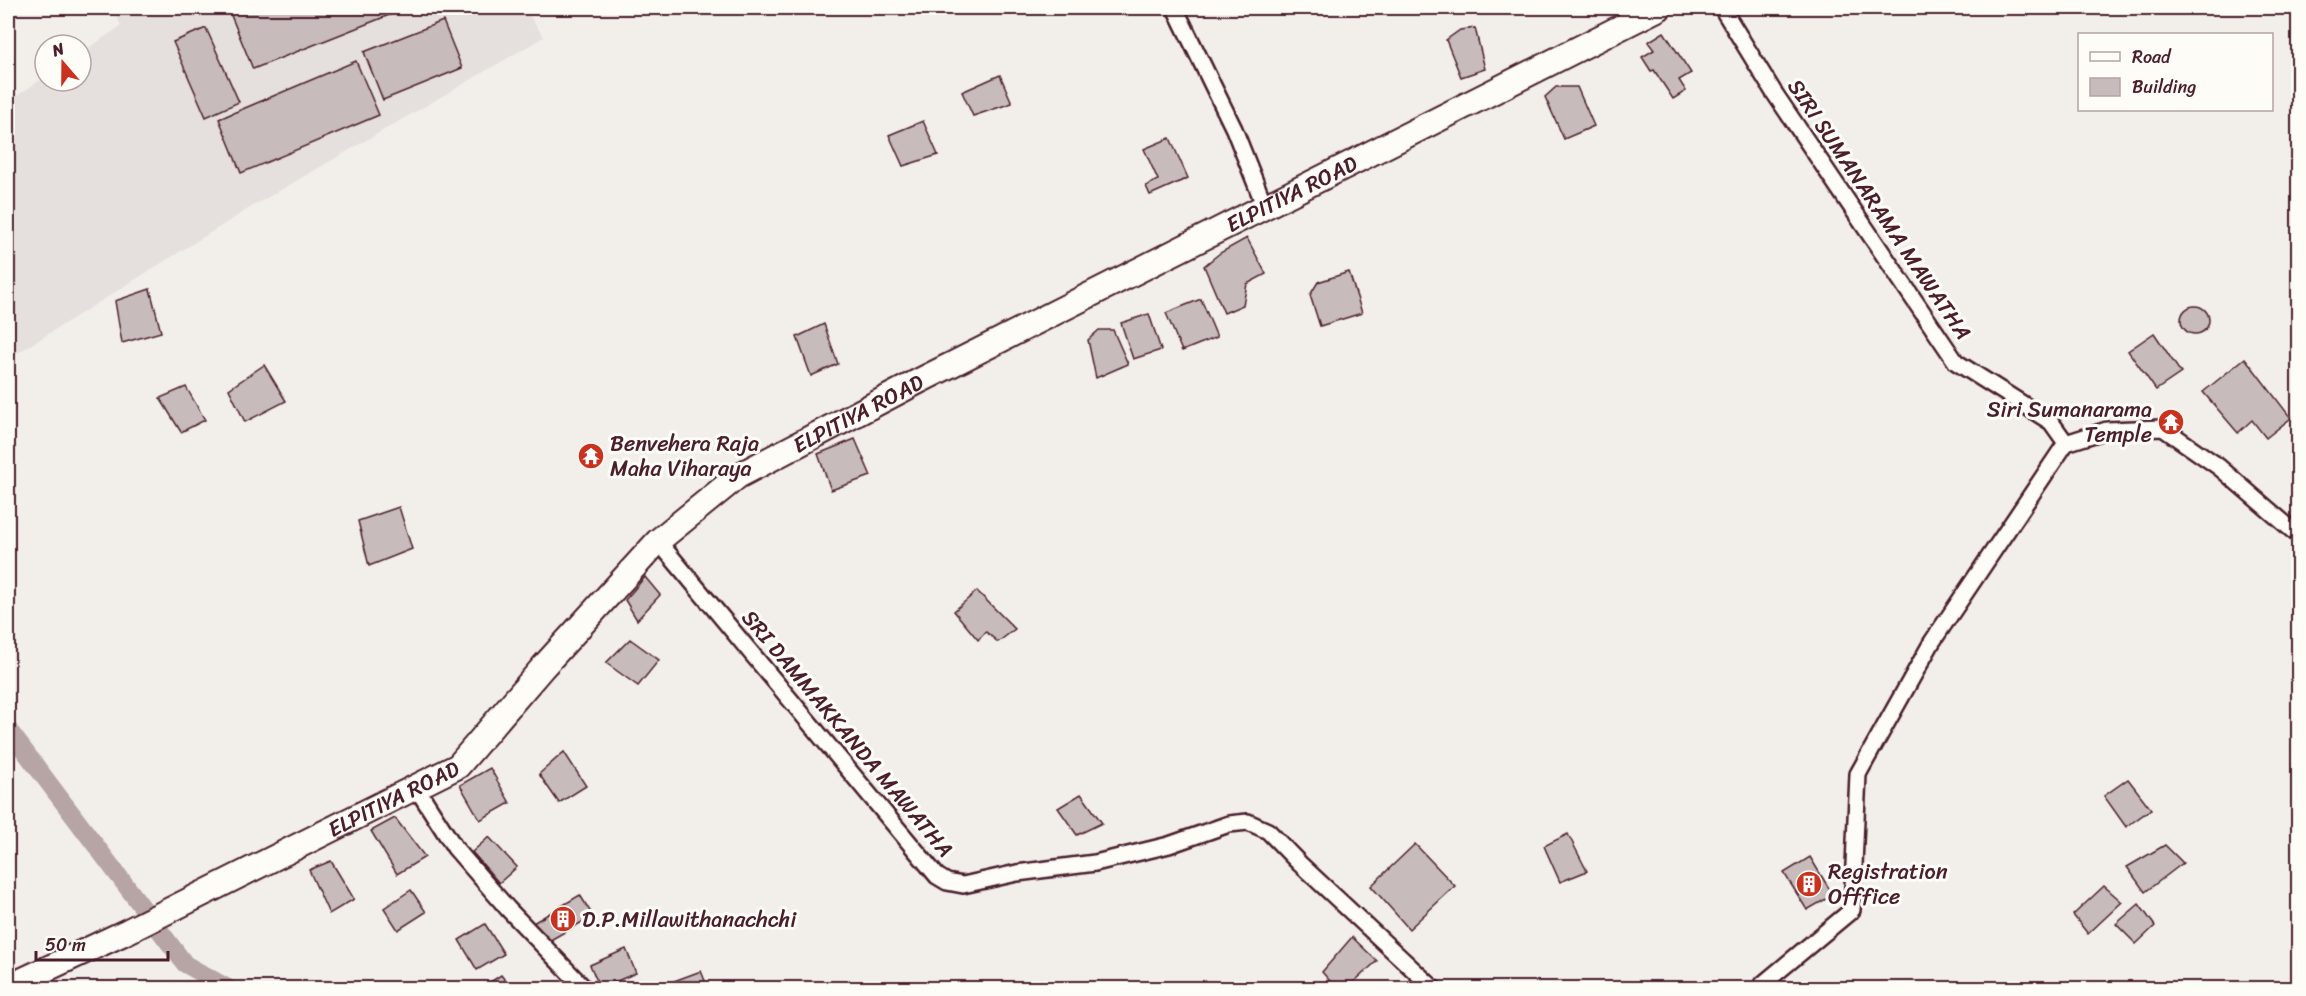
<svg xmlns="http://www.w3.org/2000/svg" width="2306" height="996" font-family="Sriracha,sans-serif">
<rect width="100%" height="100%" fill="#f2efeb"/>
<filter id="ink" filterUnits="userSpaceOnUse"><feTurbulence type="fractalNoise" baseFrequency=".0167" numOctaves="2"/><feDisplacementMap in="SourceGraphic" scale="12" xChannelSelector="R" yChannelSelector="G"/><feConvolveMatrix kernelMatrix="1 2 1 2 8 2 1 2 1" color-interpolation-filters="sRGB"/></filter>
<g filter="url(#ink)">
<polygon fill="#e5dfdd" points="113,8 524,8 544,37 253,206 8,359 8,102 45,77 45,81 81,81 81,53 121,26"/>
<g fill="none" stroke-linecap="round" stroke-linejoin="round">
<polyline stroke="#b7a5a6" stroke-width="18" points="8,729 185,964 228,988"/>
</g>
<g fill="#c8bbbb" stroke="#4a1f2b" stroke-width="1.5">
<polygon points="228,8 407,8 253,69"/>
<polygon points="443,21 462,68 383,100 364,52"/>
<polygon points="206,28 239,102 206,117 173,42"/>
<polygon points="1475,28 1485,69 1461,77 1446,40 1460,30"/>
<polygon points="1664,32 1691,73 1679,80 1686,91 1673,99 1654,70 1651,71 1642,57 1654,50 1648,42"/>
<polygon points="356,61 379,115 241,173 219,119"/>
<polygon points="1000,75 1012,103 973,116 962,92"/>
<polygon points="1556,87 1577,87 1594,126 1564,139 1545,97"/>
<polygon points="923,121 938,155 903,166 889,135"/>
<polygon points="1170,138 1188,178 1150,195 1146,186 1158,180 1144,149"/>
<polygon points="1247,238 1266,274 1247,284 1243,305 1224,313 1204,266 1220,253"/>
<polygon points="1349,272 1362,313 1320,326 1310,295 1318,282"/>
<polygon points="150,289 161,332 122,343 115,301"/>
<polygon points="1201,299 1217,337 1182,351 1166,313"/>
<circle cx="2195" cy="320" r="14"/>
<polygon points="1149,314 1161,350 1133,359 1121,323"/>
<polygon points="824,324 838,364 811,376 797,337"/>
<polygon points="1099,330 1113,330 1128,364 1096,378 1088,340"/>
<polygon points="2154,333 2181,373 2156,390 2128,351"/>
<polygon points="2245,358 2291,418 2266,438 2252,420 2238,433 2203,392"/>
<polygon points="264,365 286,401 245,422 229,389"/>
<polygon points="186,387 205,420 181,432 160,398"/>
<polygon points="855,439 871,476 831,490 818,454"/>
<polygon points="399,507 412,549 369,566 358,521"/>
<polygon points="645,577 660,595 637,620 625,600"/>
<polygon points="977,591 1015,629 998,642 986,632 978,640 954,611"/>
<polygon points="630,639 659,660 638,686 606,663"/>
<polygon points="564,752 586,786 559,803 539,774"/>
<polygon points="490,768 510,803 480,820 460,785"/>
<polygon points="2128,779 2151,809 2126,827 2104,796"/>
<polygon points="1081,794 1102,823 1077,835 1058,808"/>
<polygon points="395,818 425,857 397,874 371,831"/>
<polygon points="1568,834 1587,871 1560,882 1544,846"/>
<polygon points="489,837 517,867 499,883 472,852"/>
<polygon points="1415,844 1455,886 1409,929 1371,886"/>
<polygon points="2165,845 2183,863 2145,892 2127,867"/>
<polygon points="1810,857 1833,895 1807,910 1784,873"/>
<polygon points="331,861 354,899 329,914 309,870"/>
<polygon points="2104,886 2122,902 2088,934 2073,915"/>
<polygon points="411,890 426,912 398,930 384,908"/>
<polygon points="580,895 593,916 547,942 533,923"/>
<polygon points="2139,904 2155,926 2136,944 2116,924"/>
<polygon points="485,924 504,954 477,970 459,940"/>
<polygon points="1352,937 1377,961 1347,988 1336,988 1322,972"/>
<polygon points="626,949 636,973 600,988 590,965"/>
<polygon points="701,971 708,988 655,988"/>
<polygon points="501,975 511,988 481,988"/>
</g>
<g fill="none" stroke-linecap="round" stroke-linejoin="round">
<defs>
<g id="minor">
<polyline points="1175,8 1234,129 1265,207"/>
<polyline points="1722,8 1773,91 1956,362 2051,422 2066,443 2107,430 2163,428 2219,467 2298,535"/>
<polyline points="658,541 937,876 947,882 963,885 1017,873 1095,863 1169,845 1229,824 1248,822 1268,831 1300,864 1433,988"/>
<polyline points="416,787 455,848 508,909 584,988"/>
<polyline points="1762,988 1763,984 1852,910 1858,774 1932,642 2066,443"/>
</g>
<g id="primary">
<path id="s1" d="M8 987 128 931 458 766 543 667 658 541 738 476 917 382 1659 8"/>
</g>
</defs>
<use href="#minor" stroke="#4a1f2b" stroke-width="20"/>
<use href="#primary" stroke="#4a1f2b" stroke-width="28"/>
<use href="#minor" stroke="#fdfcf7" stroke-width="15"/>
<use href="#primary" stroke="#fdfcf7" stroke-width="24"/>
</g>
</g>
<defs>
<symbol id="temple-disc" viewBox="-11 -11 22 22"><circle r="9.5" fill="#c8321e" stroke="#fdfcf7"/><path d="M0-6L5-2H3V0L6.5 2.5H4V6H1.5V3h-3V6H-4V2.5H-6.5L-3 0V-2H-5Z" fill="#fff"/></symbol>
<symbol id="building-disc" viewBox="-11 -11 22 22"><circle r="9.5" fill="#c8321e" stroke="#fdfcf7"/><path d="M-4-6H4V6H1V3H-1V6H-4ZM-2.5-4.3h1.7v1.8h-1.7ZM.8-4.3h1.7v1.8H.8ZM-2.5-1h1.7V.8h-1.7ZM.8-1h1.7V.8H.8Z" fill="#fff"/></symbol>
</defs>
<g fill-rule="evenodd">
<use href="#temple-disc" x="2156" y="407" width="30" height="30"/>
<use href="#temple-disc" x="576" y="441" width="30" height="30"/>
<use href="#building-disc" x="1794" y="869" width="30" height="30"/>
<use href="#building-disc" x="548" y="904" width="30" height="30"/>
</g>
<g text-anchor="middle" stroke-width="6" stroke-linejoin="round" paint-order="stroke">
<g font-size="22" fill="#4a1f2b" stroke="#fdfcf7">
<text dy="8" stroke="none"><textPath href="#s1" startOffset="1527">ELPITIYA ROAD</textPath></text>
<text transform="translate(1880 209) rotate(56)" y="8">SIRI SUMANARAMA MAWATHA</text>
<text dy="8" stroke="none"><textPath href="#s1" startOffset="1041">ELPITIYA ROAD</textPath></text>
<text transform="translate(848 733) rotate(50)" y="8">SRI DAMMAKKANDA MAWATHA</text>
<text dy="8" stroke="none"><textPath href="#s1" startOffset="429">ELPITIYA ROAD</textPath></text>
</g>
<g font-size="22" fill="#4a1f2b" stroke="#fdfcf7" text-anchor="start">
<text x="2152" y="417" text-anchor="end">Siri Sumanarama<tspan x="2152" dy="25">Temple</tspan></text>
<text x="610" y="451">Benvehera Raja<tspan x="610" dy="25">Maha Viharaya</tspan></text>
<text x="1828" y="879">Registration<tspan x="1828" dy="25">Offfice</tspan></text>
<text x="582" y="927">D.P.Millawithanachchi</text>
</g>
</g>
<rect width="2306" height="996" fill="none" stroke="#fdfcf7" stroke-width="30"/>
<rect x="15" y="15" width="2276" height="966" fill="none" stroke="#4a1f2b" stroke-width="2" filter="url(#ink)"/>
<rect x="2078" y="33" width="195" height="78" fill="#fdfcf7" stroke="#b5a4a5" stroke-width="1.5"/>
<rect x="2090" y="52" width="30" height="9" fill="#fdfcf7" stroke="#b5a4a5" stroke-width="1.5"/>
<text x="2132" y="63" font-size="18" fill="#4a1f2b">Road</text>
<rect x="2090" y="78" width="30" height="18" fill="#c8bbbb" stroke="#b5a4a5" stroke-width="1.5"/>
<text x="2132" y="93" font-size="18" fill="#4a1f2b">Building</text>
<g transform="translate(63 63) rotate(340)"><circle r="28" fill="#fdfcf7" stroke="#b5a4a5" stroke-width="1.5"/>
<path d="M0-4.5L10 22L0 15L-10 22Z" fill="#c8321e"/>
<text y="-9" font-size="16" font-weight="bold" text-anchor="middle" fill="#4a1f2b">N</text>
</g>
<path d="M36 951v9h132v-9" fill="none" stroke="#4a1f2b" stroke-width="3"/>
<text x="45" y="951" font-size="18" fill="#4a1f2b" stroke="#fdfcf7" stroke-width="4.5" paint-order="stroke">50 m</text>
</svg>
